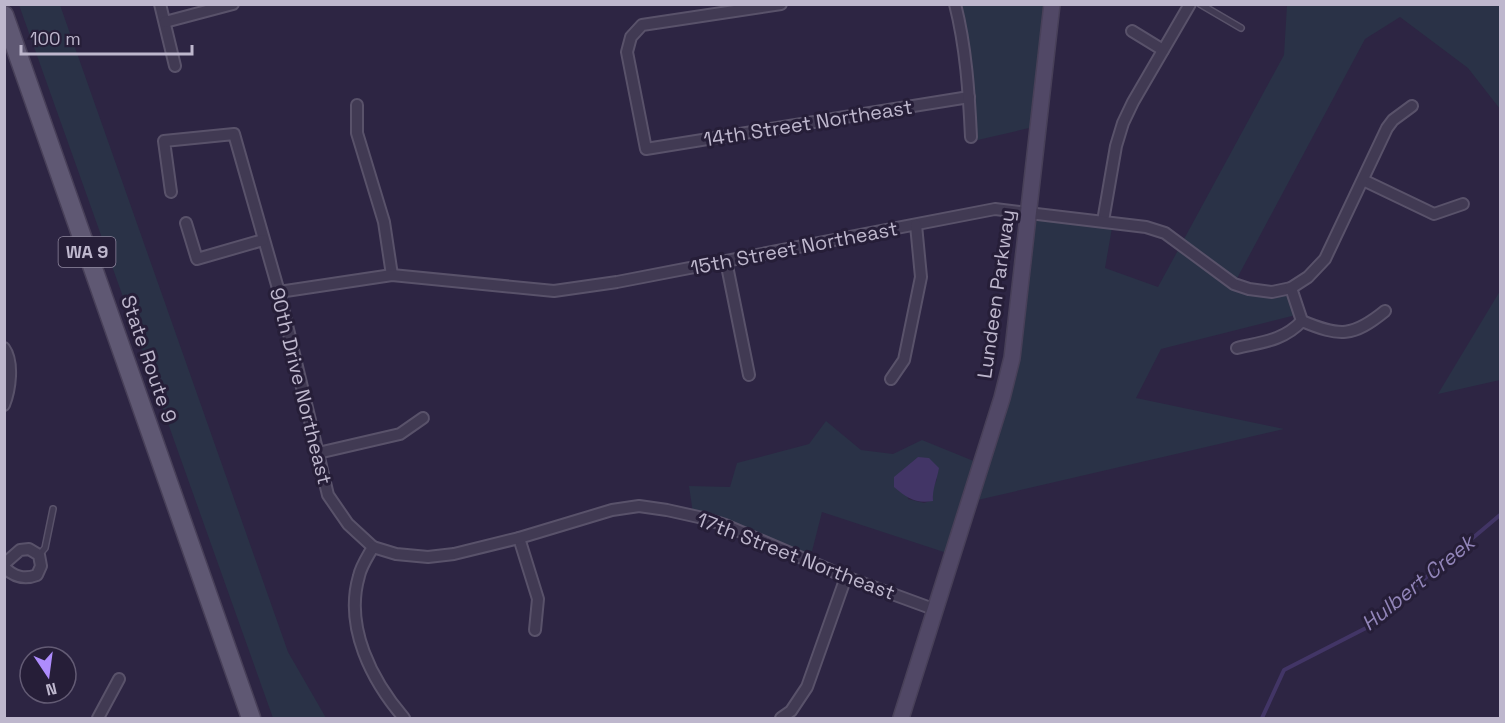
<svg xmlns="http://www.w3.org/2000/svg" width="1505" height="723" font-family="'Space Grotesk',sans-serif">
<rect width="100%" height="100%" fill="#2d2543"/>
<g fill="#2a3247" fill-rule="evenodd">
<polygon points="19,5 60,5 288,652 326,718 273,718"/>
<polygon points="955,5 1052,5 1038,126 969,142 969,97"/>
<path d="M1287 5H1500V109L1468 68 1400 17 1365 39 1234 284 1291 288 1300 314 1161 349 1136 398 1284 429 969 502 953 555 822 512 809 563 693 513 689 486 730 487 737 463 809 444 826 421 861 450 893 454 922 440 981 464 1002 398 1029 212 1113 222 1105 268 1158 287 1284 55ZM918 457 937 479 932 490 933 500 924 503 908 499 907 467Z"/>
<polygon points="1500,291 1500,380 1438,394"/>
</g>
<path fill="#423566" d="M918 457 929 458 939 468C937 480 932 489 933 501 916 504 907 498 894 487V477Z"/>
<g fill="none" stroke-linecap="round" stroke-linejoin="round">
<polyline stroke="#423566" stroke-width="4" points="1262,718 1284,670 1366,628 1500,515"/>
<defs>
<g id="lane">
<polyline points="1200,4 1241,28"/>
<polyline points="39,555 45,548 53,509"/>
</g>
<g id="street">
<polyline points="160,4 175,66"/>
<polyline points="781,4 642,25 631,37 627,52 646,149 969,97"/>
<path d="M955 4C966 47 969 93 971 137"/>
<polyline points="165,22 233,4"/>
<polyline points="1132,31 1163,50"/>
<polyline points="357,105 357,133 384,222 392,275"/>
<polyline points="1363,180 1434,214 1463,204"/>
<path d="M171 192 164 141 234 134 279 292 328 495 348 524 373 547C368 556 361 566 359 576 344 627 372 681 404 718"/>
<polyline points="1103,221 1116,146 1123,123 1133,102 1190,4"/>
<polyline points="186,223 197,259 263,240"/>
<polyline points="726,261 749,375"/>
<polyline points="279,292 392,275 554,291 617,282 995,209 1146,227 1165,233 1234,284 1249,289 1272,292 1291,288"/>
<polyline points="1302,321 1291,288 1308,277 1325,259 1387,128 1393,120 1412,106"/>
<path d="M4 348C14 362 10 390 4 405"/>
<path d="M1237 348C1262 342 1283 341 1302 321 1340 337 1353 337 1385 311"/>
<polyline points="891,379 904,360 921,277 916,225"/>
<polyline points="318,453 400,434 423,418"/>
<polyline points="519,538 538,599 535,630"/>
<polyline points="373,547 396,554 428,557 454,554 519,538 612,510 639,506 667,510 703,518 725,525 846,577 936,610"/>
<path d="M4 564 20 550 29 549 39 555 41 566 37 575C24 580 14 577 4 567"/>
<polyline points="98,718 119,679"/>
<polyline points="781,718 791,711 807,687 846,577"/>
</g>
<polyline id="secondary" points="901,718 1002,398 1012,358 1052,4"/>
<polyline id="primary" points="4,15 251,718"/>
</defs>
<use href="#lane" stroke="#59526a" stroke-width="8"/>
<use href="#street" stroke="#59526a" stroke-width="14"/>
<use href="#secondary" stroke="#484059" stroke-width="18"/>
<use href="#primary" stroke="#484059" stroke-width="21"/>
<use href="#lane" stroke="#413a53" stroke-width="5"/>
<use href="#street" stroke="#413a53" stroke-width="10"/>
<use href="#secondary" stroke="#514866" stroke-width="15"/>
<use href="#primary" stroke="#5f5873" stroke-width="18"/>
</g>
<g text-anchor="middle" stroke-width="6" stroke-linejoin="round" paint-order="stroke">
<rect fill="#261e38" stroke="#9089a0" stroke-width="1.5" x="58.5" y="237" width="57" height="30" rx="4.5"/>
<g font-size="18" font-weight="bold" fill="#beb7cd">
<text x="87" y="258">WA 9</text>
</g>
<g font-size="20" fill="#beb7cd" stroke="#261e38">
<text transform="translate(808 123) rotate(-9)" y="7">14th Street Northeast</text>
<text transform="translate(794 248) rotate(-11)" y="7">15th Street Northeast</text>
<text transform="translate(996 294) rotate(-82)" y="7">Lundeen Parkway</text>
<text transform="translate(149 359) rotate(71)" y="7">State Route 9</text>
<text transform="translate(301 386) rotate(76)" y="7">90th Drive Northeast</text>
<text transform="translate(796 556) rotate(21)" y="7">17th Street Northeast</text>
</g>
<g font-size="21" font-style="italic" fill="#9285b9" stroke="#261e38">
<text transform="translate(1418 583) rotate(-39)" y="7">Hulbert Creek</text>
</g>
</g>
<rect width="1505" height="723" fill="none" stroke="#beb7cd" stroke-width="12"/>
<g transform="translate(48 675) rotate(167)"><circle r="28" fill="#261e38" stroke="#635b74" stroke-width="1.5"/>
<path d="M0-4.5L10 22L0 15L-10 22Z" fill="#ae8cfd"/>
<text y="-9" font-size="16" font-weight="bold" text-anchor="middle" fill="#beb7cd">N</text>
</g>
<path d="M21 45v9h171v-9" fill="none" stroke="#beb7cd" stroke-width="3"/>
<text x="30" y="45" font-size="18" fill="#beb7cd" stroke="#261e38" stroke-width="4.5" paint-order="stroke">100 m</text>
</svg>
